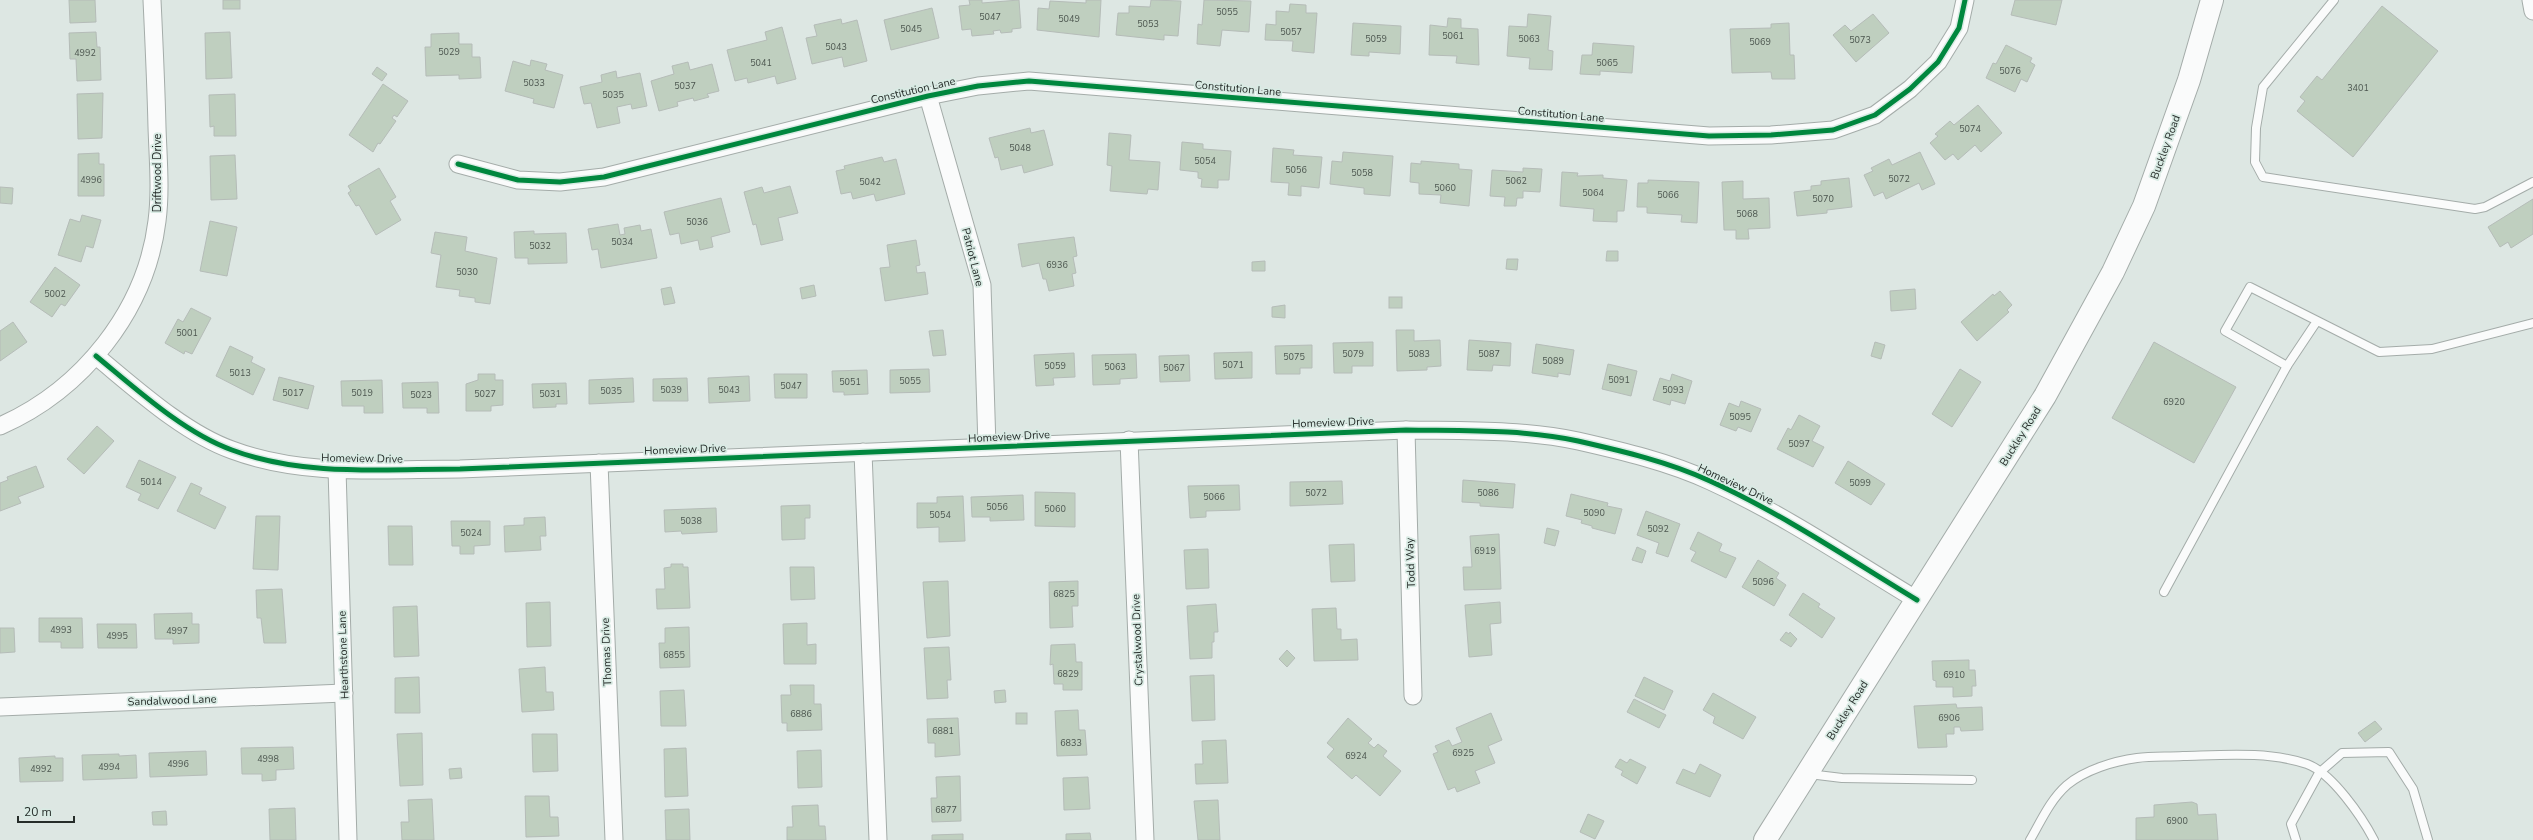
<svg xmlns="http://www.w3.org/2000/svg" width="2533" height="840" font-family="'Nunito Sans',sans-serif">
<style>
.building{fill:#bfcfbf;stroke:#b5bcb8}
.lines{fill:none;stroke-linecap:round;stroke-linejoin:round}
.lane-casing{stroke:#a4aca9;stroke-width:10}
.street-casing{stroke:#a4aca9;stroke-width:19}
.secondary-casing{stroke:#a4aca9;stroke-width:24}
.lane{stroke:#fafbfb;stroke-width:8}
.street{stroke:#fafbfb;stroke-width:17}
.secondary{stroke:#fafbfb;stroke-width:22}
.cycleway-casing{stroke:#d9ebe4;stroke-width:8}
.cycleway{stroke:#00873e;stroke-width:5}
.labels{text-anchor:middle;stroke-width:3.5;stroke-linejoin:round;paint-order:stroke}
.number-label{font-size:9px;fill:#4c564f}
.street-label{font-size:11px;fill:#262d2a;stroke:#d9ebe4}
</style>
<rect width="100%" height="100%" fill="#dde7e3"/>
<g class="building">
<path d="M69,0H95L96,22L70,23Z"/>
<rect x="223" y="0" width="17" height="9"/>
<path d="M969,0H982V3L1019,0L1021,28L1012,29V32L1001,33L1000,30L993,31L994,34L972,36L971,29L962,30L959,6L970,5Z"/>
<path d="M1086,0H1101L1099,37L1037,30L1038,8L1049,9L1050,1L1086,3Z"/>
<path d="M1151,0L1181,1L1178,36L1164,35V40L1116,35L1118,13H1129V6L1150,7Z"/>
<path d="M1204,0L1251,1L1249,32L1222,30L1220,46L1197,44L1198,24L1202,25Z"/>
<path d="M2015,0H2062L2056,25L2011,15Z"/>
<path d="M1290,4L1306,5V13H1317L1314,53L1292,51L1293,41L1265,40L1266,24L1276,25V11L1289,12Z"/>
<path d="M2382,6L2438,51L2353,157L2297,111L2305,101L2300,97L2317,76L2322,80Z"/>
<path d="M932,8L939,38L891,50L884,20Z"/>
<path d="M1528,14L1551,16L1548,50L1553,51L1552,70L1529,69L1530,58L1507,56L1509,26L1527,27Z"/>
<path d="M1873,14L1889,33L1856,62L1833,35L1845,25L1851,31Z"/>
<path d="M1448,18L1461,19V28L1478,29L1479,65L1456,63L1457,56L1429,55L1430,25L1447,27Z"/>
<path d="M841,19L842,24L857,20L867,61L844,67L842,57L812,64L806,38L817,36L814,25Z"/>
<path d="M1353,23L1401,26L1400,54L1369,52V56L1351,55Z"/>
<path d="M1789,23L1790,55H1794L1795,79H1772L1771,72L1732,73L1730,29L1771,28V24Z"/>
<path d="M782,27L796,79L777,84L775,76L748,83L747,78L735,81L727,50L767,40L765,32Z"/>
<path d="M96,32L97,47H100L101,80L77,81L76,59H70L69,33Z"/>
<path d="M230,32L232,78L206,79L205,33Z"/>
<path d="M459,33V44H472V57H480L481,78L459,79V75L426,76L425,47H431V34Z"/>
<path d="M1593,43L1634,46L1632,73L1600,71V75L1580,74L1582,55H1592Z"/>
<path d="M2006,45L2032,58L2030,62L2035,65L2027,82L2021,79L2015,92L1986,78L1993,63L1996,64Z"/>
<path d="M531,60L547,64L545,70L563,75L554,108L533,103L534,99L505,91L513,61L530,66Z"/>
<path d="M688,62L690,70L712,64L719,91L707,94L709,97L694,101L693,98L677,102L678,106L659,111L651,81L674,74L672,66Z"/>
<path d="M377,67L387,74L382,81L372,74Z"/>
<path d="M616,71L617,78L640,73L647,106L632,109L631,104L617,107L620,123L597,128L591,103L584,104L580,87L602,82L601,75Z"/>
<path d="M383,84L408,101L397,117L394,115L392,118L396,121L380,144L378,143L373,152L349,135Z"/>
<path d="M103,93L102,138L78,139L77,94Z"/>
<path d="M235,94L236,136H214V126L210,127L209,95Z"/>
<path d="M1978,105L2002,133L1981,152L1975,145L1958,160L1953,154L1945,160L1930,143L1938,136L1935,134L1950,121L1954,125Z"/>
<path d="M1030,128L1031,133L1044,130L1053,165L1024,173L1022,165L1001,170L998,157L995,158L989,138Z"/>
<path d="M1109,133L1131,135L1129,160L1160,162L1158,190L1148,189L1147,194L1110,191L1112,166L1107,165Z"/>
<path d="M1182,142L1203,144V149L1231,151L1229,180H1218V188L1201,187L1202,179L1198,178V172L1180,170Z"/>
<path d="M1273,148L1294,150L1293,155L1322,157L1319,188L1301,186V196L1288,195L1289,183L1271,182Z"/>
<path d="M1343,152L1393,156L1390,196L1364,194V188L1330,184L1332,161L1342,162Z"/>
<path d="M1920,152L1935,184L1922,190L1919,183L1886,199L1883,192L1874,196L1864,175L1873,171L1871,168L1889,159L1892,165Z"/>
<path d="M99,153V164H104V196H78V154Z"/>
<path d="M235,155L237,199L211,200L210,156Z"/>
<path d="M882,157L884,162L896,159L905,194L876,201L874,194L853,199L851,192L841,194L836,171L845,169L844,166Z"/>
<path d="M1421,161L1459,164V169L1472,170L1469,206L1440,203L1441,195L1419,194V183L1410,182L1411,163L1421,164Z"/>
<path d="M379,168L396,197L390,201L401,220L376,235L359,205L356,206L348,193L351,191L348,186Z"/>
<path d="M1523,168L1542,169L1540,192L1523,191V198H1517L1516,206H1504L1505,197L1490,196L1492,170L1523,172Z"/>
<path d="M1562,172L1578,173L1577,176L1603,175V178L1627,180L1624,211H1617V222L1593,221L1594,209L1560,206Z"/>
<path d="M1849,178L1852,207L1827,210V213L1797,216L1794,192L1811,190V186L1821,185V181Z"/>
<path d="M1648,180L1699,182L1697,223L1681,222L1682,215L1647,213V207H1637L1638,183H1648Z"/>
<path d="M1743,181V199L1769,198L1770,228L1748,229L1749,239H1736V230H1724L1722,182Z"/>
<path d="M790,186L798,213L778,218L783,240L761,245L756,224L753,225L744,192L762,187L764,193Z"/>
<path d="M0,187L13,188L12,204L0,203Z"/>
<path d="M721,198L730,232L711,237L713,247L700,250L698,240L681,244L679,233L670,235L664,212Z"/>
<path d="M2533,199V234L2511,248L2508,242L2500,247L2488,227Z"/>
<path d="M82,215L101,220L93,248L86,246L81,262L58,255L70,219L80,222Z"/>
<path d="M210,221L237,227L227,276L200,271Z"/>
<path d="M618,224L620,235L625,234L624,228L640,225L641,231L651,229L657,258L601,268L598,249L592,250L588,229Z"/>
<path d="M534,231V234L566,233L567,263L528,264V258H515L514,232Z"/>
<path d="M435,232L467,237L465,251L497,258L490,304L475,302V298L459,296L460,290L436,287L441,255L431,253Z"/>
<path d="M1074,237L1077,256L1073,257L1076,273L1072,274L1074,286L1049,291L1046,279H1043L1039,263L1022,267L1018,244Z"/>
<path d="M916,240L920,265L916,266L917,273L925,272L928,294L885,301L880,268L890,267L887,245Z"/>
<path d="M1607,251H1618V261H1606Z"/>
<path d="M1507,259H1518L1517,270L1506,269Z"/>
<path d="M1265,261V271H1252V262Z"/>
<path d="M55,267L80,285L65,306L61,304L52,317L30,302Z"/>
<path d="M814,285L816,296L802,299L800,288Z"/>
<path d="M671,287L675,303L664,305L661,289Z"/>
<path d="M1915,289L1916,309L1891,311L1890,291Z"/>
<path d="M2000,291L2012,305L2007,310L2009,312L1977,341L1961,322L1993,294L1994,296Z"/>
<rect x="1389" y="297" width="13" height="11"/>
<path d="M1285,305V318L1272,317V307Z"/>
<path d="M191,308L211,318L192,354L185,351L184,354L165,343L178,319L183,322Z"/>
<path d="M13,322L27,342L0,361V331Z"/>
<path d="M943,330L946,355L933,356L929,331Z"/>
<path d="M1396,330H1414V341L1440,340L1441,366L1427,367V370L1397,371Z"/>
<path d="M1469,340L1511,343L1510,366L1493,365L1492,371L1467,370Z"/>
<path d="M1373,342V366H1352V373H1334L1333,343Z"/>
<path d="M1875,342L1885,345L1881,359L1871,356Z"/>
<path d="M2154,342L2236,387L2194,463L2112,418Z"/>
<path d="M1536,344L1574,350L1570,375L1558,373V377L1532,373Z"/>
<path d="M1312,345V368H1300V374H1276L1275,346Z"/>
<path d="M230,346L253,357L251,362L265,369L253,395L216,376Z"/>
<path d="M1252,352V378L1215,379L1214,353Z"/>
<path d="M1074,353L1075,377L1053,378L1054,385L1036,386L1034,355Z"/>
<path d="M1136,354L1137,378L1120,379V384L1093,385L1092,355Z"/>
<path d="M1189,355L1190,381L1160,382L1159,356Z"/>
<path d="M1608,364L1637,371L1631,396L1602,389Z"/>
<path d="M929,369L930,392L890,393V370Z"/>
<path d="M1960,369L1981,382L1952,427L1932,414Z"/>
<path d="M867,370L868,394L844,395V392H833L832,371Z"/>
<path d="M478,374H495V380H503V405L491,406V411H466V384L478,380Z"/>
<path d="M774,374H807V398H775Z"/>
<path d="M1672,374L1692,381L1685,404L1671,400L1670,405L1653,400L1660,378L1670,381Z"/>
<path d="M749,376L750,401L709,403L708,378Z"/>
<path d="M279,377L314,386L308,409L273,400Z"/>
<path d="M633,378L634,402L589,404V380Z"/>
<path d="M687,378L688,401H653V379Z"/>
<path d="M382,380L383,413H364V406H342L341,381Z"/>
<path d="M438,382L439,413H427V408H403L402,383Z"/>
<path d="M566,383L567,404H556V407L533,408L532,384Z"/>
<path d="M1741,401L1761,409L1751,432L1738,427L1736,431L1720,425L1729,403L1739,407Z"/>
<path d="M1799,415L1820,426L1812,441L1824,447L1813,467L1777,449L1788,428L1791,430Z"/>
<path d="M97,426L114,441L84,474L67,459Z"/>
<path d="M139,460L176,477L158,509L138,500L141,494L126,487Z"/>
<path d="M1848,461L1885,484L1871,505L1835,483Z"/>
<path d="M36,466L44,487L18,497L21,503L0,511V483L8,480L7,477Z"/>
<path d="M1463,480L1515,484L1513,508L1480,506V503L1462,502Z"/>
<path d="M1342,481L1343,504L1290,506V482Z"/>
<path d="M191,483L202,488L199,494L226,507L215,529L177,511Z"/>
<path d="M1239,485L1240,510L1206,511V517L1190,518L1188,486Z"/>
<path d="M1035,492L1075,493V527L1035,526Z"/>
<path d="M1571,494L1608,503L1607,506L1622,509L1615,534L1592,528V526L1581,523L1582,520L1566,516Z"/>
<path d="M1023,495L1024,520L990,521V517H972L971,497Z"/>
<path d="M963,496L965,541L939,542V527L917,528V503H937V497Z"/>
<path d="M810,505V518H805V539L782,540L781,506Z"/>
<path d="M716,508L717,532L682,534L681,531L665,532L664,510Z"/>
<path d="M1646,511L1680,524L1668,557L1656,553L1659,543L1637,535Z"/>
<path d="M256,516H280L278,570L253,569Z"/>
<path d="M545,517L546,536H540L541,550L505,552L504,526L524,525V518Z"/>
<path d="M451,521H490V545L474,546V554H460V546H452Z"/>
<path d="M388,526H412L413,565H389Z"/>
<path d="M1547,528L1559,531L1555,546L1544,543Z"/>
<path d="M1698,532L1722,544L1719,551L1736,558L1726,578L1691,561L1696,552L1690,549Z"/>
<path d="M1499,534L1501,589L1464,590L1463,567H1472L1470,536Z"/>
<path d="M1354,544L1355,581L1331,582L1329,545Z"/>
<path d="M1637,547L1646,551L1642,563L1632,560Z"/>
<path d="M1208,549L1209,588L1186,589L1184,550Z"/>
<path d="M1758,560L1779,573L1776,578L1786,585L1774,606L1742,587Z"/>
<path d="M671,564H683V567H688L690,608L657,609L656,589H665L664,568L671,567Z"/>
<path d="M790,567H814L815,599L791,600Z"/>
<path d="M948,581L950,636L927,638L923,582Z"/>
<path d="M1078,581V606H1072L1073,627L1050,628L1049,582Z"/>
<path d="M282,589L286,643H264L261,618H257L256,590Z"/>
<path d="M1803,593L1820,604L1818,607L1835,618L1822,638L1789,615Z"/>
<path d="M550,602L551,646L527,647L526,603Z"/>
<path d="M1500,602L1501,623L1490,624L1492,655L1469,657L1465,605Z"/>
<path d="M1216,604L1218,632H1214V642H1212V658L1190,659L1187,606Z"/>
<path d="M417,606L419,656L394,657L393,607Z"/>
<path d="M1336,608L1337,629H1341V640L1357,639L1358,660L1314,661L1312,609Z"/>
<path d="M192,613V624H199V643L173,644V639H155L154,614Z"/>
<path d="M39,618H82L83,648H61V642H39Z"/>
<path d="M807,623V645L816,644V664H784L783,624Z"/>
<path d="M97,624H136L137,648H98Z"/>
<path d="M689,627L690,667L660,668L659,643H665V628Z"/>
<path d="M0,628H14L15,652L0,653Z"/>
<path d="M1786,632L1789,634L1790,632L1797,639L1791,647L1780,640Z"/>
<path d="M1075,644L1076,662H1082V690H1063V684H1054L1053,664L1050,665L1051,645Z"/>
<path d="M949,647L951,680H947L948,698L927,699L924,648Z"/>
<path d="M1287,650L1295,658L1287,667L1279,659Z"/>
<path d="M1969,660V670H1975L1976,686H1972V696L1953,697V687H1936V681L1933,680L1932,661Z"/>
<path d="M545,667L546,692H553L554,710L522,712L519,669Z"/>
<path d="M1214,675L1215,720L1192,721L1190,676Z"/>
<path d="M419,677L420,713H395V678Z"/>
<path d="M1644,677L1673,691L1664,710L1635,696Z"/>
<path d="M790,685H814V704H821L822,730L787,731V723H782L781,695H791Z"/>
<path d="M684,690L686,726H661L660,691Z"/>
<path d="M1005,690L1006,702L995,703L994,691Z"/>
<path d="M1713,693L1756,717L1743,739L1713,723L1715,717L1703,710Z"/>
<path d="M1634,699L1666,715L1659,728L1627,712Z"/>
<path d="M1956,704L1957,708L1982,707L1983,730L1961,731L1960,727H1954V734H1946L1947,747L1918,748L1914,706Z"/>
<path d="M1078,710L1079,730H1085L1087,755L1057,756L1055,711Z"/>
<rect x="1016" y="713" width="11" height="11"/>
<path d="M1491,713L1502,740L1488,746L1495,763L1475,771L1480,783L1457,792L1455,787L1448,790L1433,754L1438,752L1435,746L1449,740L1452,746L1462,742L1456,728Z"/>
<path d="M958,718L960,755L935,757V743H928L927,719Z"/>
<path d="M1348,718L1372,739L1368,743L1374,748L1378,744L1387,751L1383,756L1401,771L1380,796L1356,775L1352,779L1327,757L1334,749L1327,743Z"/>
<path d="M2375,721L2382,729L2365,742L2358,733Z"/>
<path d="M422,733L423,785L400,786L397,734Z"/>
<path d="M532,734H557L558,771L533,772Z"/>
<path d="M1226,740L1228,783L1196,784L1195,764H1203L1202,741Z"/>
<path d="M293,747L294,769L276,770V780L262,781V774H242L241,748Z"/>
<path d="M686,748L688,796L665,797L664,749Z"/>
<path d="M821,750L822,787L798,788L797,751Z"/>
<path d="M206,751L207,775L150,777L149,753Z"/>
<path d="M119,754V756L136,755L137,778L83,780L82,755Z"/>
<path d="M55,756V758H63V781L20,782L19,758Z"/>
<path d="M1620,759L1627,763L1630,759L1646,767L1637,784L1621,775L1623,771L1615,767Z"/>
<path d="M1700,764L1721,775L1710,797L1676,783L1683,769L1695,774Z"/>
<path d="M461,768L462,778L450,779L449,769Z"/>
<path d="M960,776L961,821L932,822L931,798H937L936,777Z"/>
<path d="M1088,777L1090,809L1064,810L1063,778Z"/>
<path d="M525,796H549L550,817H558L559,836L526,837Z"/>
<path d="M432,799L434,840H402L401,822H409L408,800Z"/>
<path d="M1218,800L1220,840H1198L1194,801Z"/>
<path d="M2192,802L2197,804L2198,815L2216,814L2218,840H2136V818L2154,817V805Z"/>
<path d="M818,805L819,826H825L826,840H787V827H793L792,806Z"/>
<path d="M295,808L296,840H270L269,809Z"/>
<path d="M689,809L690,840H666L665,810Z"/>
<path d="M166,811L167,825H153L152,812Z"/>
<path d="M1588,814L1604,821L1595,839L1580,832Z"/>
<path d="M1090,833L1091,840H1066V834Z"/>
<path d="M963,834V840H932V835Z"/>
</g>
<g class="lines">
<defs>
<g id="lane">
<path d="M2334,0L2263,87L2256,128L2255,162L2263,177L2475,209L2485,207L2533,182"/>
<path d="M2317,321L2287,366L2225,331L2250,287L2379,352L2432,349L2533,323"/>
<path d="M2164,592L2287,366"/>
<path d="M1809,774L1842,778L1972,780"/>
<path d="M2030,840C2041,821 2050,800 2067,785C2085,770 2114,761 2137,758C2152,756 2168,757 2183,756C2223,755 2268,751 2307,764C2332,773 2362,817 2374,840"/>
<path d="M2296,840L2291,824L2319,773L2342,753L2389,752L2413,789L2428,840"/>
</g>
<g id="street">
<path d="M2531,0L2533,11"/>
<path d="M928,96L982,285L987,447"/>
<path d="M458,164L518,180L560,182L604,177L928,96L978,86L1029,81L1709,136L1771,135L1833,130L1875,115L1910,89L1938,62L1959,28L1965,0"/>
<path d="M96,356C135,388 184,433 232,450C304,477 385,469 460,469L1406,430C1463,431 1522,429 1578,441C1622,451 1669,462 1710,481C1783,514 1849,559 1917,600"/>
<path d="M0,426C82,390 146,311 157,221C161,190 158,159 157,127C156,85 154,42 152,0"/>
<path d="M1406,430L1413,696"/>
<path d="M1129,440L1145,840"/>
<path d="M863,452L878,840"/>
<path d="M599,463L614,840"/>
<path d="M337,469L348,840"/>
<path d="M0,707L344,693"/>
</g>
<path id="secondary" d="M1765,840L2045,396L2113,272L2144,206L2189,80L2212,0"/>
</defs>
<use href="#lane" class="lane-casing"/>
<use href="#street" class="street-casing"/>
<use href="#secondary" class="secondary-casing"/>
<use href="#lane" class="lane"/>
<use href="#street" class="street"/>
<use href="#secondary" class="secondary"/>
<defs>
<g id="cycleway">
<path d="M458,164L518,180L560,182L604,177L928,96L978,86L1029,81L1709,136L1771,135L1833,130L1875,115L1910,89L1938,62L1959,28L1965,0"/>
<path d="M96,356C135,388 184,433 232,450C304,477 385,469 460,469L1406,430C1463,431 1522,429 1578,441C1622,451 1669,462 1710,481C1783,514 1849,559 1917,600"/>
</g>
</defs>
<use href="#cycleway" class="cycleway-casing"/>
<use href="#cycleway" class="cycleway"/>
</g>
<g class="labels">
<g class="number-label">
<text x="1227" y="15">5055</text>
<text x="990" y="20">5047</text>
<text x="1069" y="22">5049</text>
<text x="1148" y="27">5053</text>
<text x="911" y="32">5045</text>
<text x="1291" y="35">5057</text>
<text x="1453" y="39">5061</text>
<text x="1376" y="42">5059</text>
<text x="1529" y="42">5063</text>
<text x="1860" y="43">5073</text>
<text x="1760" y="45">5069</text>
<text x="836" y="50">5043</text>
<text x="449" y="55">5029</text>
<text x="85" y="56">4992</text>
<text x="761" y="66">5041</text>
<text x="1607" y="66">5065</text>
<text x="2010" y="74">5076</text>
<text x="534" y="86">5033</text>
<text x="685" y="89">5037</text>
<text x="2358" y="91">3401</text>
<text x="613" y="98">5035</text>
<text x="1970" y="132">5074</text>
<text x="1020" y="151">5048</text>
<text x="1205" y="164">5054</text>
<text x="1296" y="173">5056</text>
<text x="1362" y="176">5058</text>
<text x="1899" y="182">5072</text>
<text x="91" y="183">4996</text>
<text x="1516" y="184">5062</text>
<text x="870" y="185">5042</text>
<text x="1445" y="191">5060</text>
<text x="1593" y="196">5064</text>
<text x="1668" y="198">5066</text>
<text x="1823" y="202">5070</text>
<text x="1747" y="217">5068</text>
<text x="697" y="225">5036</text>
<text x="622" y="245">5034</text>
<text x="540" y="249">5032</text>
<text x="1057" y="268">6936</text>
<text x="467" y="275">5030</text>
<text x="55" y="297">5002</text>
<text x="187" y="336">5001</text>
<text x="1353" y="357">5079</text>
<text x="1419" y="357">5083</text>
<text x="1489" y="357">5087</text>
<text x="1294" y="360">5075</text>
<text x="1553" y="364">5089</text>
<text x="1233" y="368">5071</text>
<text x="1055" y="369">5059</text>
<text x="1115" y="370">5063</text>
<text x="1174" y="371">5067</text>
<text x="240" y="376">5013</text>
<text x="1619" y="383">5091</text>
<text x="910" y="384">5055</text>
<text x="850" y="385">5051</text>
<text x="791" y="389">5047</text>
<text x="671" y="393">5039</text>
<text x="729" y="393">5043</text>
<text x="1673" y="393">5093</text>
<text x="611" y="394">5035</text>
<text x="293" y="396">5017</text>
<text x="362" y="396">5019</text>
<text x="485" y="397">5027</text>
<text x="550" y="397">5031</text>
<text x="421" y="398">5023</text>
<text x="2174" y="405">6920</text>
<text x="1740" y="420">5095</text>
<text x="1799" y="447">5097</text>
<text x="151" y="485">5014</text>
<text x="1860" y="486">5099</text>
<text x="1316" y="496">5072</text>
<text x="1488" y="496">5086</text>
<text x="1214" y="500">5066</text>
<text x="997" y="510">5056</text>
<text x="1055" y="512">5060</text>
<text x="1594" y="516">5090</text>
<text x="940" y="518">5054</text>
<text x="691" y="524">5038</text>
<text x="1658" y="532">5092</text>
<text x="471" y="536">5024</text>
<text x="1485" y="554">6919</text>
<text x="1763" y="585">5096</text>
<text x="1064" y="597">6825</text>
<text x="61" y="633">4993</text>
<text x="177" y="634">4997</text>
<text x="117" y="639">4995</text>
<text x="674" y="658">6855</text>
<text x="1068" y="677">6829</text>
<text x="1954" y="678">6910</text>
<text x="801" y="717">6886</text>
<text x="1949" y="721">6906</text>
<text x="943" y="734">6881</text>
<text x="1071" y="746">6833</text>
<text x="1463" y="756">6925</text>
<text x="1356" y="759">6924</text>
<text x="268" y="762">4998</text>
<text x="178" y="767">4996</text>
<text x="109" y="770">4994</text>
<text x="41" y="772">4992</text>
<text x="946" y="813">6877</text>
<text x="2177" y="824">6900</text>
</g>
<g class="street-label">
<text transform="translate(1238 88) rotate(5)" y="4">Constitution Lane</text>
<text transform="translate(913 90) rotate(-13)" y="4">Constitution Lane</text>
<text transform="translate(1561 114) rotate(5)" y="4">Constitution Lane</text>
<text transform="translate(2165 147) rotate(-70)" y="4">Buckley Road</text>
<text transform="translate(157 173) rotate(-90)" y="4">Driftwood Drive</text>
<text transform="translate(973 257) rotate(76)" y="4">Patriot Lane</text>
<text transform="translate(1333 422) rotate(-2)" y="4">Homeview Drive</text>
<text transform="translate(1009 436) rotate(-3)" y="4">Homeview Drive</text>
<text transform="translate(2020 436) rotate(-58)" y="4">Buckley Road</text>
<text transform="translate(685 449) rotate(-2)" y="4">Homeview Drive</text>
<text transform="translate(362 458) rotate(1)" y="4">Homeview Drive</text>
<text transform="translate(1736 484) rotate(25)" y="4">Homeview Drive</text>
<text transform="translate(1410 563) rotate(-92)" y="4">Todd Way</text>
<text transform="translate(1137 640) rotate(-92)" y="4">Crystalwood Drive</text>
<text transform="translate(606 652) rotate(-92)" y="4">Thomas Drive</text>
<text transform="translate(343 655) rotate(-92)" y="4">Hearthstone Lane</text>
<text transform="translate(172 700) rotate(-2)" y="4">Sandalwood Lane</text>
<text transform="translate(1847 710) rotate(-58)" y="4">Buckley Road</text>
</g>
</g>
<path d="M18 816v6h56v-6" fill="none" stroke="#262d2a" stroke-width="2"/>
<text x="24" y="816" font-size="12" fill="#262d2a" stroke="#d9ebe4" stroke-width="3" paint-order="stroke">20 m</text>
</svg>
